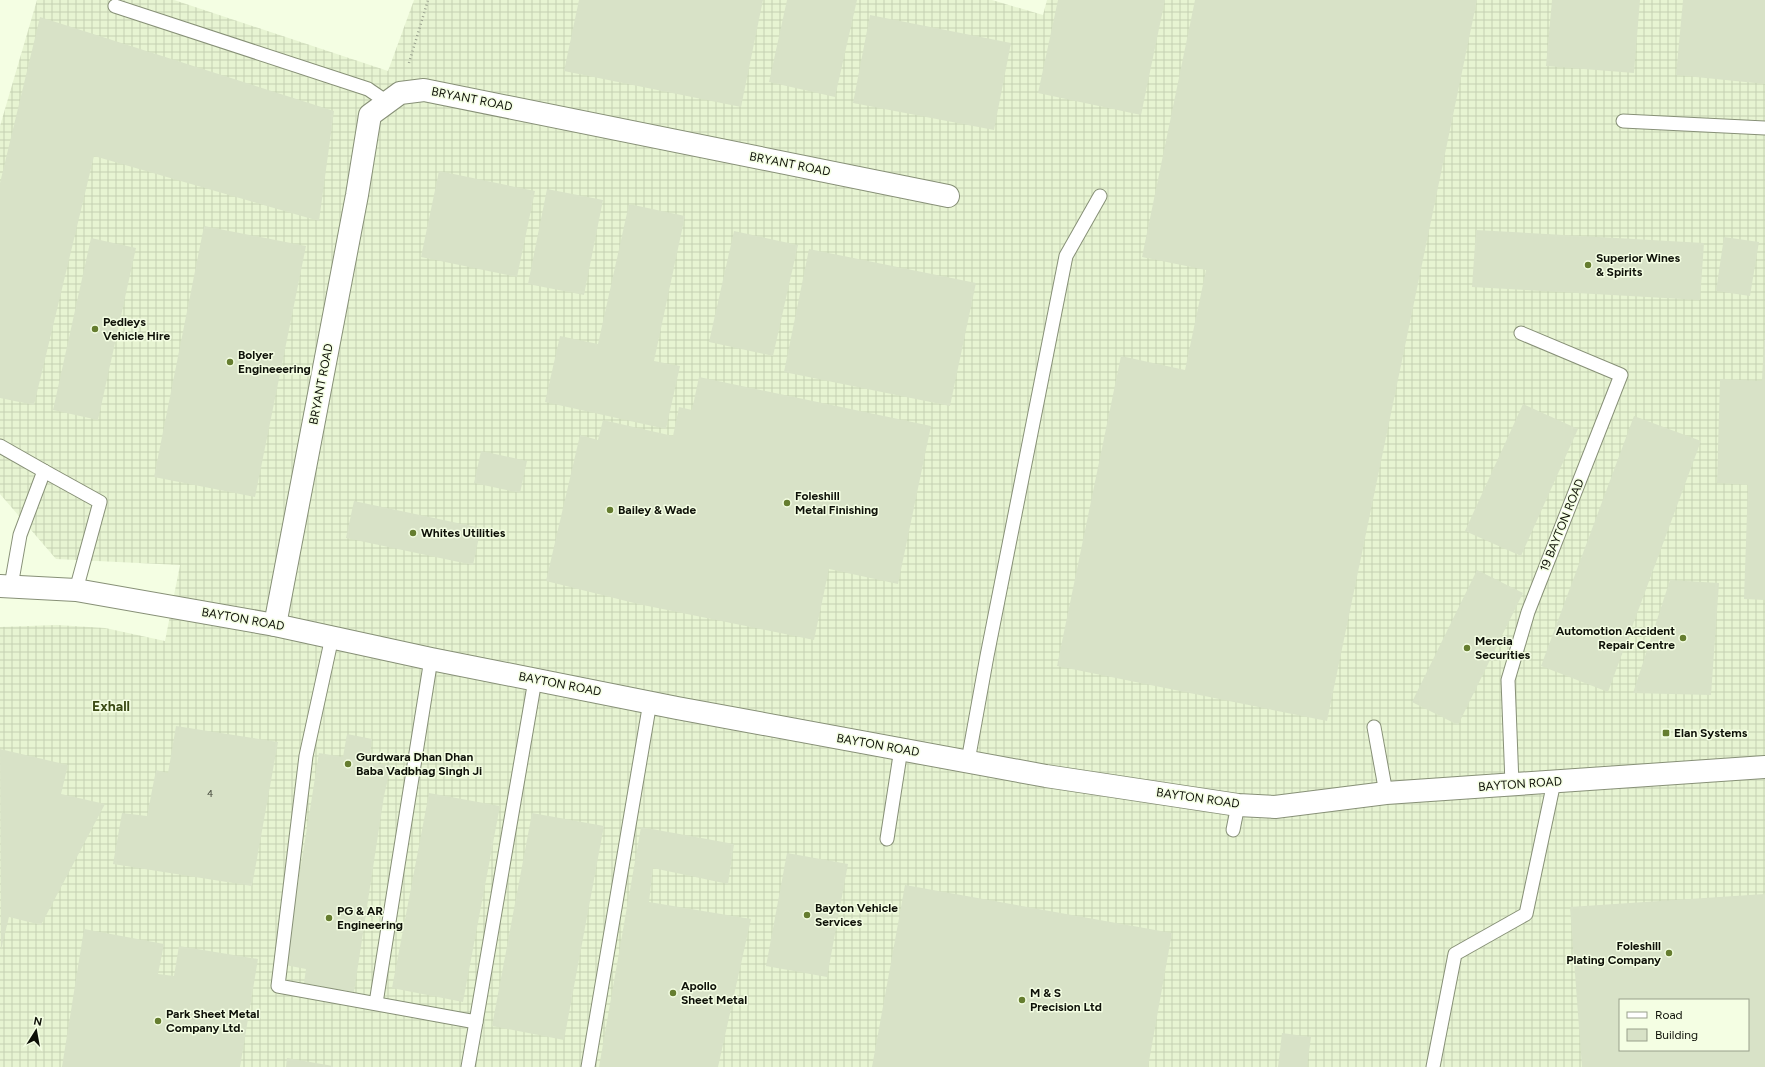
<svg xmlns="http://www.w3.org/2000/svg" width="1765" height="1067" font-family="Figtree,sans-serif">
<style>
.industrial{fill:url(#industrial-grid);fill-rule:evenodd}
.building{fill:#d8e2c7;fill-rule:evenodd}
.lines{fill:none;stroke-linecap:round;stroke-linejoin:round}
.lane-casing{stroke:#879077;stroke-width:15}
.street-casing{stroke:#879077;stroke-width:24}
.secondary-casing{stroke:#879077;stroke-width:24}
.path{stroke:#9aa28e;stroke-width:2.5;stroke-dasharray:1 3;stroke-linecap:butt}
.lane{stroke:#fff;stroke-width:13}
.street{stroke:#fff;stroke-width:22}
.secondary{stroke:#fff;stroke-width:22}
.poi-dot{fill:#657d2f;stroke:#f4fee3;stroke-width:1.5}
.labels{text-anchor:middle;stroke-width:3;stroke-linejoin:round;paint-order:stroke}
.number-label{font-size:10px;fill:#404538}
.street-label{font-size:12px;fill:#0e1108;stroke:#f4fee3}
.poi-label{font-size:12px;font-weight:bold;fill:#0e1108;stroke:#f4fee3;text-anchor:start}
.quarter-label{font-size:14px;font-weight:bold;fill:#3b4b15;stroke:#f4fee3}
</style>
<defs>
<pattern id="industrial-grid" width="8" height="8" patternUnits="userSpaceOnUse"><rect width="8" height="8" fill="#e7f4d2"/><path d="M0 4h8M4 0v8" fill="none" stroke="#c5d0b3"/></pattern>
</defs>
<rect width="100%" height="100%" fill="#f4fee3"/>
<path class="industrial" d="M37,0H174L388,71L414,0H992L1043,15L1047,0H1765V1067H0V627L57,625L105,628L165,641L180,565L56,559L0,494V126ZM1620,1000H1748V1050H1620Z"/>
<g class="building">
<path d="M579,0H763L741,107L564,71Z"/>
<path d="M787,0H857L835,97L769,82Z"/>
<path d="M1058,0H1165L1141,115L1038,93Z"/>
<path d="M1195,0H1477L1327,721L1057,666L1121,356L1185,370L1206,270L1142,257Z"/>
<path d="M1552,0H1640L1634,73L1546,66Z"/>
<path d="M1683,0H1765V84L1676,75Z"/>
<path d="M870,15L1011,43L994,130L853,103Z"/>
<path d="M40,17L334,111L319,221L94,156L34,405L0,398V183Z"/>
<path d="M439,171L535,191L517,277L421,257Z"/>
<path d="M547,189L603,200L584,295L528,284Z"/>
<path d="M629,204L685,216L654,361L680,366L666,429L545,402L560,336L598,344Z"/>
<path d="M204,226L306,246L255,497L154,477Z"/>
<path d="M1476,230L1704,243L1700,300L1472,287Z"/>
<path d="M734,231L798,245L773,356L709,342Z"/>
<path d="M1724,237L1759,242L1750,296L1716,291Z"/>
<path d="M91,238L136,248L98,420L53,410Z"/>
<path d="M809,249L976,283L950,406L784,372Z"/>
<path d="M1764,340H1765V600L1744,599L1748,485L1717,483L1720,379L1762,381Z"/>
<path d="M699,377L931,426L898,584L829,569L814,640L638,604L546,581L580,435L598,440L603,420L673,436L679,407L692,410Z"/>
<path d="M1523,404L1578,429L1521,556L1465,531Z"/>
<path d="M1634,416L1701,441L1608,692L1541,666Z"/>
<path d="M481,451L527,461L520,493L474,483Z"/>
<path d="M354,501L481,528L473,565L346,538Z"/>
<path d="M1477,570L1523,593L1458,725L1412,702Z"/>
<path d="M1670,580L1719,583L1711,695L1633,693Z"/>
<path d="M176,726L278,742L252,886L113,864L122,813L147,816L156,770L168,773Z"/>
<path d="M347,734L372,739L369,762L391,766L384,796L354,992L304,983L306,969L285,965L319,753L343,757Z"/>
<path d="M0,749L68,765L61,794L105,804L41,925L9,917L1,950Z"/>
<path d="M429,793L500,806L463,1002L392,988Z"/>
<path d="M532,813L604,826L564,1040L492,1026Z"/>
<path d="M641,827L734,844L728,884L653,868L649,902L751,919L718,1067H599Z"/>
<path d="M787,853L848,864L827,977L766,966Z"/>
<path d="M905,885L1172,933L1148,1067H872Z"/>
<path d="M1765,894V1067H1582L1570,907ZM1620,1000H1748V1050H1620Z"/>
<path d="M84,929L164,944L158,974L174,976L179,946L258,959L240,1067H62Z"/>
<path d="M1282,1033L1311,1037L1307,1067H1278Z"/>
<path d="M287,1058L333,1066V1067H286Z"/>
</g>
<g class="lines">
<defs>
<g id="lane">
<path d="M115,6L368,89L387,102"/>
<path d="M1623,121L1765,128"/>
<path d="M0,446L44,471L20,535L11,586"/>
<path d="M44,471L100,502L76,590"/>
<path d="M332,637L306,756L278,986L476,1022L535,680"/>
<path d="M1374,727L1386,793"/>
<path d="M968,761L987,656L1066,256L1100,196"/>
<path d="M1512,784L1508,680L1528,612L1621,375L1521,333"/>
<path d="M1233,830L1238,805"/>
<path d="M887,839L901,749"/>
<path d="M376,1003L431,659"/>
<path d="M468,1067L476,1022"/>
<path d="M588,1067L650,702"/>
<path d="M1433,1067L1455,954L1526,914L1554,782"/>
</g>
<path id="street" d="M275,625L357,195L370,115L400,93L424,90L948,196"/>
<path id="secondary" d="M0,586L76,590L275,625L431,659L677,708L1046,776L1238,805L1275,807L1386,793L1765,767"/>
</defs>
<use href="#lane" class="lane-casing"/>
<use href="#street" class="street-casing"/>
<use href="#secondary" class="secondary-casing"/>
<path class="path" d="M409,63L428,0"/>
<use href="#lane" class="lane"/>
<use href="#street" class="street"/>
<use href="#secondary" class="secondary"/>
</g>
<g class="poi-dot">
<circle cx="1588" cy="265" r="4"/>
<circle cx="95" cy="329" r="4"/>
<circle cx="230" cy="362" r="4"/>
<circle cx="787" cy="503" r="4"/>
<circle cx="610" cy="510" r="4"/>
<circle cx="413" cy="533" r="4"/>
<circle cx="1683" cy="638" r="4"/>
<circle cx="1467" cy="648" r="4"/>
<rect x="1662" y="729" width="8" height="8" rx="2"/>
<circle cx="348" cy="764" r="4"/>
<circle cx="807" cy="915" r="4"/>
<circle cx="329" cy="918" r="4"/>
<circle cx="1669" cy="953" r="4"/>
<circle cx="673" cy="993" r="4"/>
<circle cx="1022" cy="1000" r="4"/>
<circle cx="158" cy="1021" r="4"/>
</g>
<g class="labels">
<g class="number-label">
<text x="210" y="797">4</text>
</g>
<g class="street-label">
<text transform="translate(472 99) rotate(11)" y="4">BRYANT ROAD</text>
<text transform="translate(790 164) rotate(11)" y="4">BRYANT ROAD</text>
<text transform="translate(321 384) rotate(-79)" y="4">BRYANT ROAD</text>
<text transform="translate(1562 525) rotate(-68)" y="4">19 BAYTON ROAD</text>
<text transform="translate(243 619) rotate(10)" y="4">BAYTON ROAD</text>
<text transform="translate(560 684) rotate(11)" y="4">BAYTON ROAD</text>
<text transform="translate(878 745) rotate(10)" y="4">BAYTON ROAD</text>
<text transform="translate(1520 784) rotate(-4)" y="4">BAYTON ROAD</text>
<text transform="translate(1198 798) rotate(8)" y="4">BAYTON ROAD</text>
</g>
<g class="poi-label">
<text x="1596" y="262">Superior Wines<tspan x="1596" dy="14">&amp; Spirits</tspan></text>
<text x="103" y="326">Pedleys<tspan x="103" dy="14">Vehicle Hire</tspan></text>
<text x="238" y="359">Bolyer<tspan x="238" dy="14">Engineeering</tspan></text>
<text x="795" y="500">Foleshill<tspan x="795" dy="14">Metal Finishing</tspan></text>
<text x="618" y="514">Bailey &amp; Wade</text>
<text x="421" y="537">Whites Utilities</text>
<text x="1675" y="635" text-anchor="end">Automotion Accident<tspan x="1675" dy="14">Repair Centre</tspan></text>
<text x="1475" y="645">Mercia<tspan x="1475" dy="14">Securities</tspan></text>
<text x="1674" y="737">Elan Systems</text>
<text x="356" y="761">Gurdwara Dhan Dhan<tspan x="356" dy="14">Baba Vadbhag Singh Ji</tspan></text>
<text x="815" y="912">Bayton Vehicle<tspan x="815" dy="14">Services</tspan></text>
<text x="337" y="915">PG &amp; AR<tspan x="337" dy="14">Engineering</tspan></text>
<text x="1661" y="950" text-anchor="end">Foleshill<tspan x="1661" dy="14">Plating Company</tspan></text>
<text x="681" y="990">Apollo<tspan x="681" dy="14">Sheet Metal</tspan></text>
<text x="1030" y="997">M &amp; S<tspan x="1030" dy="14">Precision Ltd</tspan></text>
<text x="166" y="1018">Park Sheet Metal<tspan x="166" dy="14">Company Ltd.</tspan></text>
</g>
<g class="quarter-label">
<text x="111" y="711">Exhall</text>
</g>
</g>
<rect x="1619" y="999" width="130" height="52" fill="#f4fee3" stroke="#989f8b"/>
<rect x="1627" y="1012" width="20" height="6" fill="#ffffff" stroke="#989f8b"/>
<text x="1655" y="1019" font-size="12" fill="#0e1108">Road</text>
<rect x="1627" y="1029" width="20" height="12" fill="#d8e2c7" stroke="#989f8b"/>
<text x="1655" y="1039" font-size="12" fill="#0e1108">Building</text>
<g transform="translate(36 1031) rotate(11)" stroke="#f4fee3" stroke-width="3" paint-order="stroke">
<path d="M0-3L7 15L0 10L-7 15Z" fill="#0e1108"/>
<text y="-6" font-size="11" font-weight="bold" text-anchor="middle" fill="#0e1108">N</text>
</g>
</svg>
